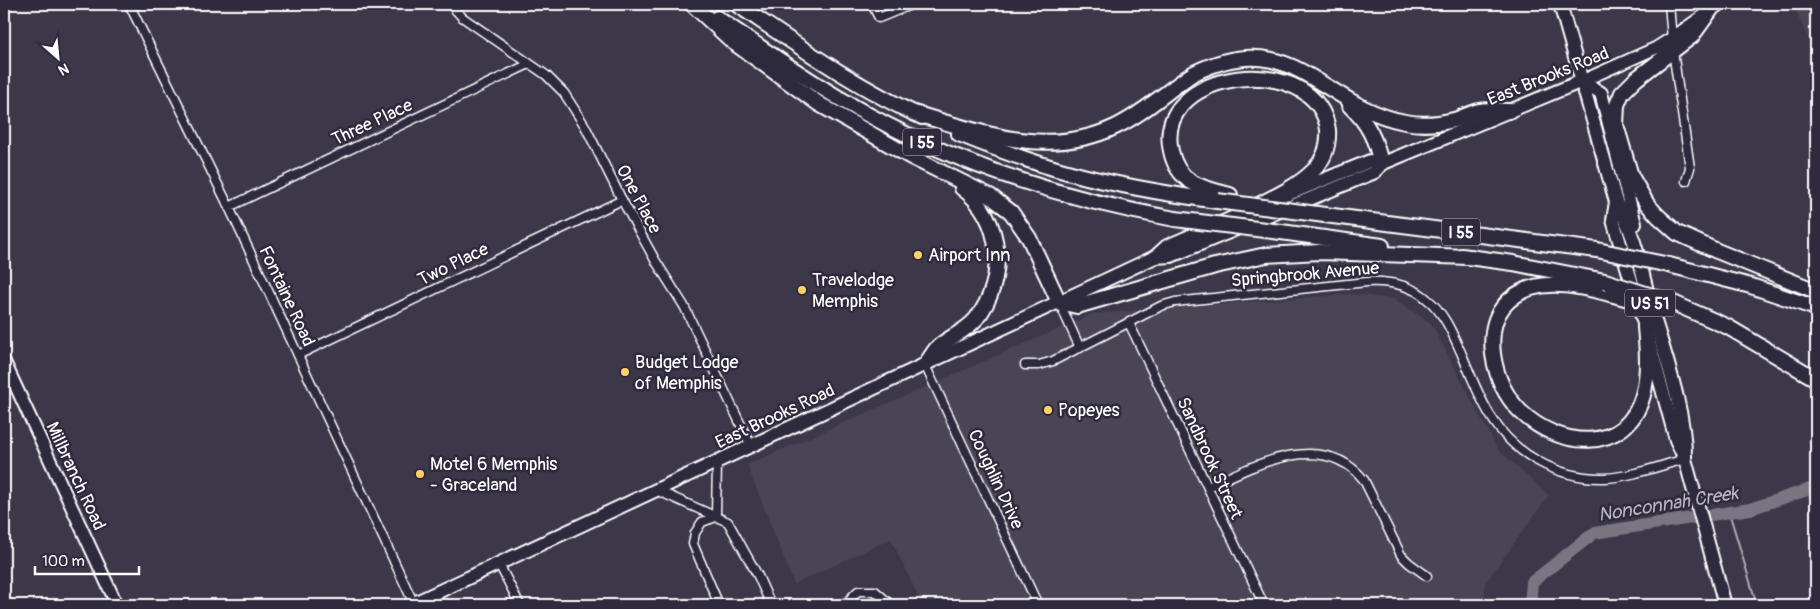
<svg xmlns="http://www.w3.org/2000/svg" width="1820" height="609" font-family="Pangolin,sans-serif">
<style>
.built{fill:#494455}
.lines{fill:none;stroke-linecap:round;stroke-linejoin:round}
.stream{stroke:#afadb4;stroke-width:2}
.river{stroke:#797682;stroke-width:12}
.minor-casing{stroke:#fff;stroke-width:11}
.secondary-casing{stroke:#fff;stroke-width:15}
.primary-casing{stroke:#fff;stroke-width:16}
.motorway-casing{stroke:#fff;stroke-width:18}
.minor{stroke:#2f2a3d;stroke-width:8}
.secondary{stroke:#2f2a3d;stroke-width:11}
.primary{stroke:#2f2a3d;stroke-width:12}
.motorway{stroke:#2f2a3d;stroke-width:14}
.motorway-bridge-casing{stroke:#fff;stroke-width:18;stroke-linecap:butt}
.motorway-bridge{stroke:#2f2a3d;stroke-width:14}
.poi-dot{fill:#ffd166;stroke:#2f2a3d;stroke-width:2}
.labels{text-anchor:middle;stroke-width:5;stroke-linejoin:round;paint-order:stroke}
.shield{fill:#2f2a3d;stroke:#c1bfc5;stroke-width:1}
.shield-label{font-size:16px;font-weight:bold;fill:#fff}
.street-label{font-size:18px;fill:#fff;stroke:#2f2a3d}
.poi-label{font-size:18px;fill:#fff;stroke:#2f2a3d;text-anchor:start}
.water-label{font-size:19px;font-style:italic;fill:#b5b4ba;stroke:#2f2a3d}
</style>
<rect width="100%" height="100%" fill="#3c3749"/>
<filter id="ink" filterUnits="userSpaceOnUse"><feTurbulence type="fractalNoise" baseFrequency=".02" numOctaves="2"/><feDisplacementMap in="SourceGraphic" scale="10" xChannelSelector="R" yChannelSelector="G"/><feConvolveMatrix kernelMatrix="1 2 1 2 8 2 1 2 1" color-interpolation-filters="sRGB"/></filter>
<g filter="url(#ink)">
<g class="built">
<path d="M1792,4H1816V54Z"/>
<path d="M1352,294L1394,299L1431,323L1498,450L1549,495L1484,585L1487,605H922L891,539L794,584L747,465L1092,314Z"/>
</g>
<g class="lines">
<path class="stream" d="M1729,512L1757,605"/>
<path class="river" d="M1530,605L1532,582L1594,533L1750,509L1816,487"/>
<defs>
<g id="minor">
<path d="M129,4L229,207L414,604"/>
<path d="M872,4L879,18L913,4"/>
<path d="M1669,4L1673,51L1690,168L1686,181"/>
<path d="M452,6L462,17L546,75L564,93L585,126L622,200L655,260L684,306L751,446"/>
<path d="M229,207L529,64"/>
<path d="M1059,302L1080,348"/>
<path d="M1129,323L1264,605"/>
<path d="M298,355L622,200"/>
<path d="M925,365L1038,605"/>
<path d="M1025,365H1039L1053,361L1161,306L1175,302L1367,282C1388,281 1411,285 1427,299C1445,313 1454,337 1463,357C1471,376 1479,397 1490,415C1513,454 1558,479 1604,478C1631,477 1659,466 1685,459"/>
<path d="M1208,487C1254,465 1323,429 1364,480L1401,555L1409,563L1427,576"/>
<path d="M656,490L728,522L758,576L771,605"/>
<path d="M716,517L702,522L695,533L693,544L719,605"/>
<path d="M716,517L717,462"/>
<path d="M499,564L520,605"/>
<path d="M844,605L858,591H875L891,605"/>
</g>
<g id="secondary">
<path d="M1582,81L1656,48L1672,38L1720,4"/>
<path d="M4,361L117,605"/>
</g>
<g id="primary">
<path d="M1560,4L1616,202C1635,231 1642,273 1651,307C1664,353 1686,412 1685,459"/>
<path d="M1582,81L1601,93L1635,224"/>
<path d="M1286,195L1370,161L1381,164"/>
<path d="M1616,202L1613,220L1645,327L1676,440L1685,459L1725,605"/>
<path d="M1155,257L1171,256L1375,172L1381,164L1582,81"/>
<path d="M410,605L1155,257L1167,246L1253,209"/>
</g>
<g id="motorway">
<path d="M692,4L733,42L819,104L911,157L990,196L1011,212L1029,238L1059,302L1077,306L1215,266L1266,255L1319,252L1470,257"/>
<path d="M736,4C796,44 856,87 922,117"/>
<path d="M1710,11L1692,36L1636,79L1622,93L1617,105L1616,125L1631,176L1647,204L1658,216L1677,233L1717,251L1816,291"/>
<path d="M717,18C759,46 801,76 844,101C947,162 1058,198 1175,219"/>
<path d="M1350,106C1368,123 1376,140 1381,164"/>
<path d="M913,113C981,132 1047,159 1115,127C1143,114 1168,90 1194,73C1293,24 1320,106 1405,122C1420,125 1438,124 1454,120C1462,118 1470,113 1479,111C1488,109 1500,111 1509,111"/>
<path d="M959,134C996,149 1033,163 1071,173C1119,186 1168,194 1217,201"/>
<path d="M1230,195C1202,188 1178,184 1171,151C1154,78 1279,54 1318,105C1323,112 1327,121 1328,130C1329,145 1324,160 1313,171C1295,189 1267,200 1245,212"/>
<path d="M1325,215L1597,250"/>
<path d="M1281,232L1382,246"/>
<path d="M1461,256L1513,263L1605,281"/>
<path d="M1669,265L1751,286L1816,308"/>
<path d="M1610,294C1576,285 1529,274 1503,307C1492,321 1491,337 1493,354C1496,375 1505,396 1520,411C1558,448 1626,456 1643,395C1649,373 1647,350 1645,327"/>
<path d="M1671,302L1728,327L1816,379"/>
<path d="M925,365C929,360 932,354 936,349C947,338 964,333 976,319C1007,281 1004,218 962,188"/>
</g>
</defs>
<use href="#minor" class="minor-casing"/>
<use href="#secondary" class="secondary-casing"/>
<use href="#primary" class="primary-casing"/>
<use href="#motorway" class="motorway-casing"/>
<use href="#minor" class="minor"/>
<use href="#secondary" class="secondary"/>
<use href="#primary" class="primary"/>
<use href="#motorway" class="motorway"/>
<defs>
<g id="motorway-bridge">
<path d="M1217,201L1325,215"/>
<path d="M1175,219L1281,232"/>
<path d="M1597,250L1669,265"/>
<path d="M1605,281L1671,302"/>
<path d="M1610,294L1625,298L1651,301"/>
</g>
</defs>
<use href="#motorway-bridge" class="motorway-bridge-casing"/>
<use href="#motorway-bridge" class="motorway-bridge"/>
</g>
</g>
<g class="poi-dot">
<circle cx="918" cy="255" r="5"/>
<circle cx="802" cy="290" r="5"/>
<circle cx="625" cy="372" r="5"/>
<circle cx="1048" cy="410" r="5"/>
<circle cx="420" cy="474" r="5"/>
</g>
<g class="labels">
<g class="shield">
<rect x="903" y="128.5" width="38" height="27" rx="4"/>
<rect x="1442" y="218.5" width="38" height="27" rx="4"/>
<rect x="1625" y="289.5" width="50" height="27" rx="4"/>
</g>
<g class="shield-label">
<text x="922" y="148">I 55</text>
<text x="1461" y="238">I 55</text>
<text x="1650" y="309">US 51</text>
</g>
<g class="street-label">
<text transform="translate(1548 76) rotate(-22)" y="6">East Brooks Road</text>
<text transform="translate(372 122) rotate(-25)" y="6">Three Place</text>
<text transform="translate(639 199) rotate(62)" y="6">One Place</text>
<text transform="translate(453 264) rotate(-26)" y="6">Two Place</text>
<text transform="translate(1305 274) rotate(-5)" y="6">Springbrook Avenue</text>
<text transform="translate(287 296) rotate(65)" y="6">Fontaine Road</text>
<text transform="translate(775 416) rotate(-25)" y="6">East Brooks Road</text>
<text transform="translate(1210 458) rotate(65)" y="6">Sandbrook Street</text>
<text transform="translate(76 476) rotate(65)" y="6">Millbranch Road</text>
<text transform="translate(996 479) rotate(65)" y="6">Coughlin Drive</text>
</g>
<g class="poi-label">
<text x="928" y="261">Airport Inn</text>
<text x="812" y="286">Travelodge<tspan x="812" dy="21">Memphis</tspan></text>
<text x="635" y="368">Budget Lodge<tspan x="635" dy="21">of Memphis</tspan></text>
<text x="1058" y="416">Popeyes</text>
<text x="430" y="470">Motel 6 Memphis<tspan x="430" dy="21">- Graceland</tspan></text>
</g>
<g class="water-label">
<text transform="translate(1668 503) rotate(-9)" y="7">Nonconnah Creek</text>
</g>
</g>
<rect width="1820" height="609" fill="none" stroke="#2f2a3d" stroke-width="20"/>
<rect x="10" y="10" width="1800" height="589" fill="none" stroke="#fff" stroke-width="2" filter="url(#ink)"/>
<g transform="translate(58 58) rotate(153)" stroke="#2f2a3d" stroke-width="4" paint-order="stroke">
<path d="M0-4L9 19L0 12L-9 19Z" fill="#ffffff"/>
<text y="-8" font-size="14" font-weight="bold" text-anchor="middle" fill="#ffffff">N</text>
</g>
<path d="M35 566v8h104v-8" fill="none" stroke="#ffffff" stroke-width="2.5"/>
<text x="42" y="566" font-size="15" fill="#ffffff" stroke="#2f2a3d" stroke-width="4" paint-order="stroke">100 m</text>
</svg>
